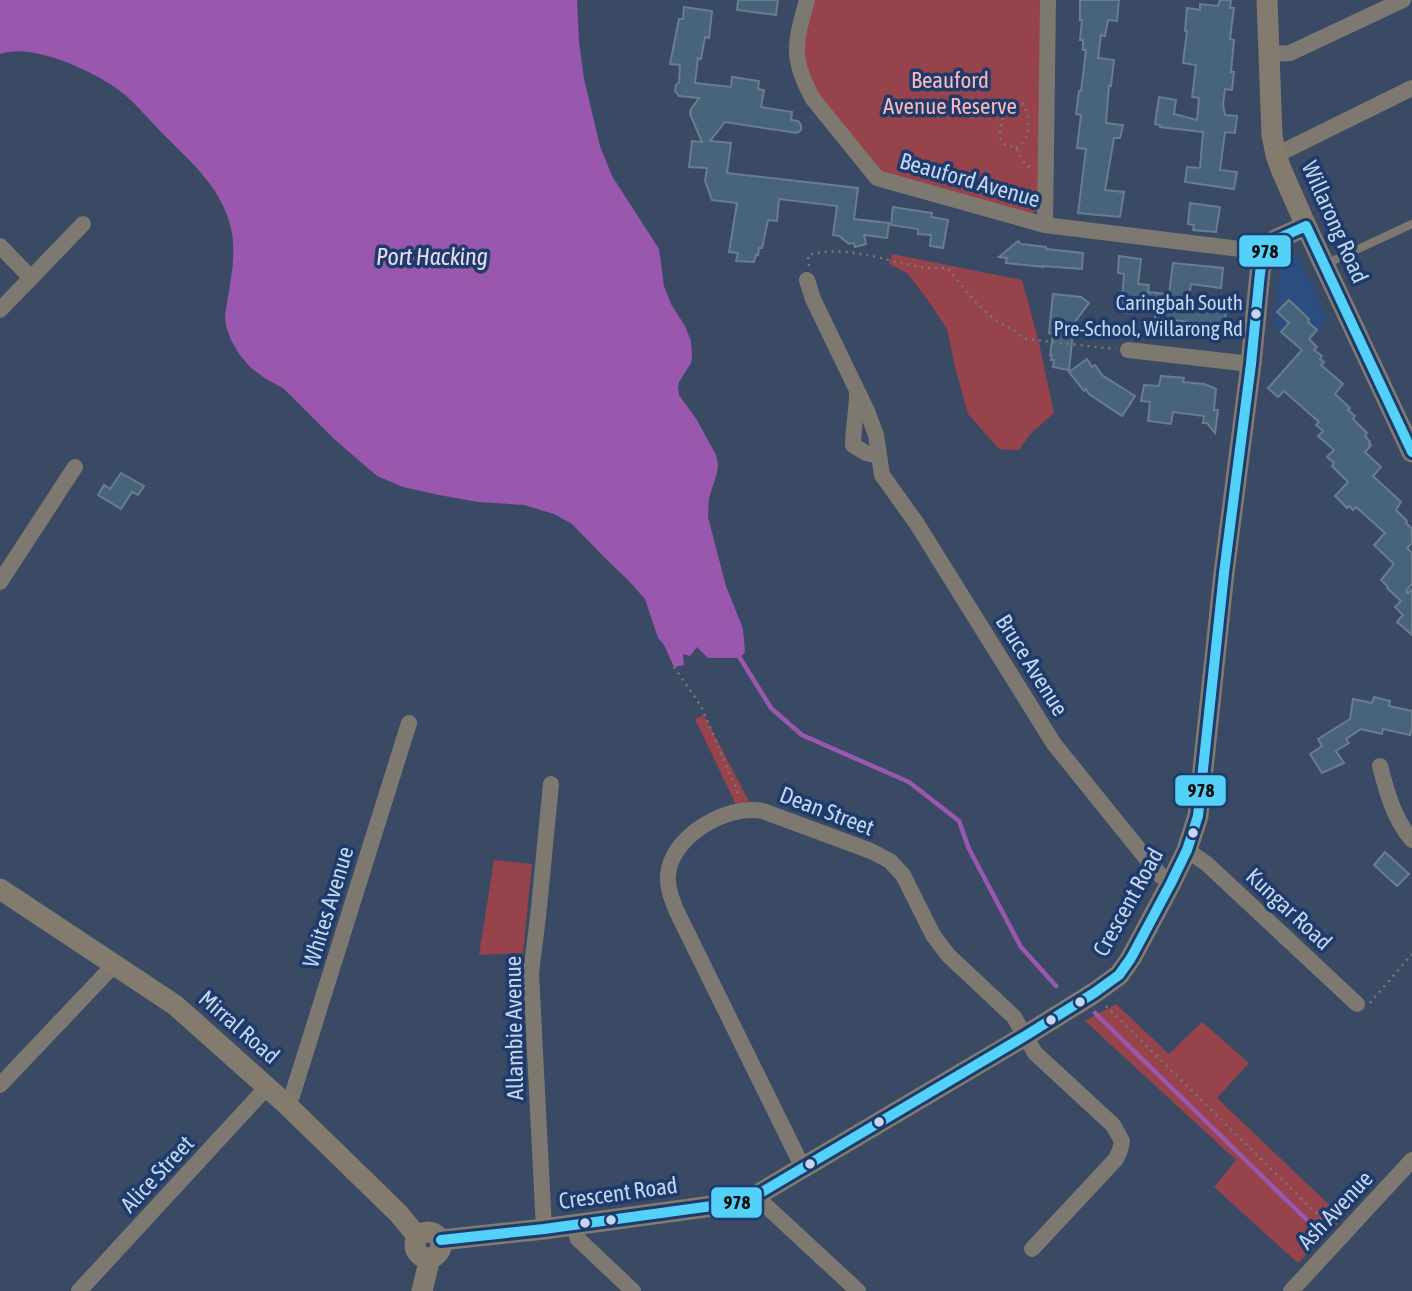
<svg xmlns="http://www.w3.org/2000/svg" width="1412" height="1291" font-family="'Asap Condensed',sans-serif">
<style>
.built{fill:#2c4d7f}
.green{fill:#97434c}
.water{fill:#9957ad}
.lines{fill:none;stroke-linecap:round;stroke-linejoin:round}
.stream{stroke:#9957ad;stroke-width:4.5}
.building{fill:#48647a;stroke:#697c90;stroke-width:2}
.path{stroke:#767879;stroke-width:2.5;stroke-dasharray:2 5;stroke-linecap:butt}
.lane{stroke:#7d7870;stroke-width:8}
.street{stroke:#7d7870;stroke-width:16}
.secondary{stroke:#837b6e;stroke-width:21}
.bus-1-casing{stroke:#1e3b6b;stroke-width:16}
.bus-1{stroke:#53d1f9;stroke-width:10}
.bus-dot{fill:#c3d6f2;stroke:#1e3b6b;stroke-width:2.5}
.labels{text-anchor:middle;stroke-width:7;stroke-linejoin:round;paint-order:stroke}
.bus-label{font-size:21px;fill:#c3d6f2;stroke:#1e3b6b;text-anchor:end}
.park-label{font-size:23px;fill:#f8b8b8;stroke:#1e3b6b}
.street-label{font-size:23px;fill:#c3d6f2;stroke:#1e3b6b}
.water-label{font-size:24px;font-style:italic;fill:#eddaf2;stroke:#1e3b6b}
.line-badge{stroke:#1e3b6b;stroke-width:2.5}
.pale-badge-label{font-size:19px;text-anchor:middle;font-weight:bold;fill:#111}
</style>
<rect width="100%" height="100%" fill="#3a4a64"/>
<path class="built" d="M1298,256L1327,320L1300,351L1274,327L1281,259Z"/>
<g class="green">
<path d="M811,0H1042L1043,208L1029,215L875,169L819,98L805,67L801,26Z"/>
<path d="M892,254L1022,280L1039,343L1054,413L1030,434L1019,450L999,449L968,414L955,367L947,329L927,299L907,273L889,264Z"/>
<path d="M704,715L753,809L739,811L695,719Z"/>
<path d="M494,860L532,864L523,953L479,955Z"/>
<path d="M1116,1004L1169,1054L1202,1022L1249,1063L1217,1098L1343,1218L1298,1263L1214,1187L1236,1160L1085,1021Z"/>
</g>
<path class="water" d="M0,0H577L579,42L584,79L600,146L612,176L659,249L664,286L671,304L685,326L691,341L692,356L691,363L679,382L678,388L679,395L697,420L716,455L718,464L717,473L709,498L708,517L726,586L743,629L745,652L740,658H708L697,647L690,656L683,654L684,665L674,667L664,645L658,638L645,599L629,581L603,556L572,524L554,514L524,505L478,502L439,495L403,487L377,476L334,439L283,388L266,379L250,367L239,354L231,340L226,326L225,317C229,285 239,252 229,221C218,185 191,162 165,136C151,122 139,107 124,94C98,73 33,42 0,54Z"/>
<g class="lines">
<g class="stream">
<path d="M740,658L771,708L802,735L909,782L959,821L969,849L1021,947L1056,986"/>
<path d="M1095,1013L1313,1226"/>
</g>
</g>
<g class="building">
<path d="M738,0H778L776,15L737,10Z"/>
<path d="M1080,0H1119L1117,21L1108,20L1105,36L1101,35L1098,58L1114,60L1111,86L1109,85L1106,123L1123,125L1120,138H1114L1105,190L1124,192L1120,217L1078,213L1086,149L1077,148L1081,115L1076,114L1079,91H1081L1086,50H1083V40H1080L1082,20H1080Z"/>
<path d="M1220,0H1231L1230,8H1234L1230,39L1234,40L1231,72H1234L1232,90L1225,89L1223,104L1225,115L1237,116L1235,133L1225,132L1220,170L1237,172L1234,189L1185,182L1187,167L1200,168L1203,132L1160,127V125L1155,124L1159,97L1176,100L1174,114L1197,120L1199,98L1192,97L1196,65L1183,63L1187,31H1185L1187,8L1200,10V4L1218,6Z"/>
<path d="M684,7L712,11L709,38L705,37L701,59L698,58L695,83L731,87L732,77L759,81L758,89L764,90L761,107L792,112L791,120L798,121L801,125V130L797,133L725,122L710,141L731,143L727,173L858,188L854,219L889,223L887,238L864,235L866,244L855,247L854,243L849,244L839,236L833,235L837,206L779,199L777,221L768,220L762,248H759L758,255H756L754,262L736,261L738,253L729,252L737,203L712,200L705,181L707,168L689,167L692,141L702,142L690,114L691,109L699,98L679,96L675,91L676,85L679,82L680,65L670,64L679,19H683Z"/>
<path d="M1190,203L1220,207L1216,232L1193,230L1194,225L1188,224Z"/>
<path d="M893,207L932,213L931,217L948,220L943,248L930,246L931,235L918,234V229L891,225Z"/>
<path d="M1018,241L1021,244L1046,247V249L1083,253L1082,269L1043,266V267L1006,263L1007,258L999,257Z"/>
<path d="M1119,256L1141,259L1138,284L1149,285L1148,292L1169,294L1173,263L1223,268L1221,288L1191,284L1187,308L1226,311L1224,329L1198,325V323L1155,318L1156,306L1132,304V313L1121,312L1124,274L1118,273Z"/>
<path d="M1053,294L1081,297L1089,303L1074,323L1069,370L1053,367L1054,360H1051L1052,355H1050L1053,334L1049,333Z"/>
<path d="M1289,300L1309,319L1308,322L1317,330L1309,339L1317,347L1314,350L1322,356L1320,359L1324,362L1321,365L1343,384L1335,394L1350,408L1348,410L1355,416L1353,419L1367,433L1365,436L1370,442L1369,444L1371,445L1365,452L1381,467L1373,476L1401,502L1396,510L1407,521L1406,523L1412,529V543L1407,548L1412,553V584L1406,591L1408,593L1412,589V635L1397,622L1403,615L1395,607L1401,601L1387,588L1388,587L1381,580L1394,564L1374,545L1385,533L1356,507L1353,510L1349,506L1347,508L1335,496L1348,482L1332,466L1334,463L1327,457L1334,450L1318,436L1323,431L1316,425L1319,422L1284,391L1278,397L1268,388L1302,350L1281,332L1289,323L1277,312Z"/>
<path d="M1087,359L1092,367L1095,365L1102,375L1135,396L1122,416L1089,394L1086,389L1084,391L1069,372Z"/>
<path d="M1161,376L1184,378L1183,382L1204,384L1216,389L1214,410H1218L1215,433L1207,423H1203L1204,416L1173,412L1171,424L1148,421L1150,402L1141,401L1144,385L1159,386Z"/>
<path d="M121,473L144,486L138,495L132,492L121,509L98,495L104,485L110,489Z"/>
<path d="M1374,697L1390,701L1389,706L1412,711V728L1410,735L1383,729L1382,734L1361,729L1346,739L1349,743L1336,751L1344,763L1322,773L1310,754L1322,746L1318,739L1350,719L1353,699L1372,703Z"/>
<path d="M1385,852L1409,874L1397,886L1374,865Z"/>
</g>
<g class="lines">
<g class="path">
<path d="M1016,148C1019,146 1024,142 1025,140C1031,130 1028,112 1023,104L1011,105L1006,109C1003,117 995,138 1004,144C1008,146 1012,146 1016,148L1026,166L1033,168"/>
<path d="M809,266L808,255C845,244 885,261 921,267C930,269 939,268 948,268C962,287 978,307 997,321C1009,329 1013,327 1024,339L1116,349"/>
<path d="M674,667L701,706L740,798"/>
<path d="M1370,1003L1412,954"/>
<path d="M1106,1006L1330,1227"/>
</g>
<path class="lane" d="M1326,264L1412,224"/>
<g class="street">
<path d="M807,0C795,43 790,57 813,99L877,178L1045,225L1264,252"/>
<path d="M1269,54L1290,53L1403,0"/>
<path d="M1276,155L1412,88"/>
<path d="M1045,225L1048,0"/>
<path d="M0,246L31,278"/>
<path d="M807,280L813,299L867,411L876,435L882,475L917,524L1054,744L1150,863L1161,876L1171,883"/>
<path d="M0,310L83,224"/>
<path d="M1128,350L1251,364"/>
<path d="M857,394C857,411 853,427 853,445L866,453L878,456"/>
<path d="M0,582L75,467"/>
<path d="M1380,766C1387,793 1394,819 1412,840"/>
<path d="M1187,850L1207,864L1357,1004"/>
<path d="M0,1085L114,965"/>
<path d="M286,1104L292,1096L409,723"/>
<path d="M803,1168L677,912C672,900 667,888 668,875C671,836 727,804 763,811L871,851L890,861L903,875L933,935L948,955L1014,1017L1035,1053L1113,1125L1122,1141L1120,1150L1116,1159L1032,1249"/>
<path d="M757,1195L763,1203L858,1291"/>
<path d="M573,1225L578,1239L633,1291"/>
<path d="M544,1229L531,973L538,917L551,784"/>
<path d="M79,1291L267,1087"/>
<path d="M1291,1291L1412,1160"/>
</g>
<g class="secondary">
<path d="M1267,0L1272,135L1276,155L1281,169L1306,226L1412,452"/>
<path d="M0,889L175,1005L286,1104L399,1214L412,1230L419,1235"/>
<circle cx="428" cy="1245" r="13"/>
<path d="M441,1240L544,1229L712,1206L739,1202L757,1195L1025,1036L1094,993L1119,975L1131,958L1171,883L1187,850L1198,816L1224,573L1251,364L1260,273L1264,252L1270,245L1277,239L1306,226"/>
<path d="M422,1291L430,1258"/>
</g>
<defs>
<path id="bus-1" d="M441,1240L544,1229L712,1206L739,1202L757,1195L1025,1036L1094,993L1119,975L1131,958L1171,883L1187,850L1198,816L1224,573L1251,364L1260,273L1264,252L1270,245L1277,239L1306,226L1412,452"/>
</defs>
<use href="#bus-1" class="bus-1-casing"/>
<use href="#bus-1" class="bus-1"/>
</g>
<g class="bus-dot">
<circle cx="1256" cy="314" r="6"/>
<circle cx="1193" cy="833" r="6"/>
<circle cx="1080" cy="1002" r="6"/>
<circle cx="1051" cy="1020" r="6"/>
<circle cx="879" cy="1122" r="6"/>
<circle cx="810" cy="1164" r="6"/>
<circle cx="611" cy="1220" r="6"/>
<circle cx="585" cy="1223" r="6"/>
</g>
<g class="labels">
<g class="bus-label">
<text x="1243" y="310">Caringbah South<tspan x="1243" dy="26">Pre-School, Willarong Rd</tspan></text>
</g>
<g class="park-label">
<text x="950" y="88">Beauford<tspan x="950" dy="26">Avenue Reserve</tspan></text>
</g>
<g class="street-label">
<text transform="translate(970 180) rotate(16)" y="8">Beauford Avenue</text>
<text transform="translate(1335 222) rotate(66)" y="8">Willarong Road</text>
<text transform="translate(1032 665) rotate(58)" y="8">Bruce Avenue</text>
<text transform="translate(827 811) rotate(21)" y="8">Dean Street</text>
<text transform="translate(1128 902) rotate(-61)" y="8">Crescent Road</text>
<text transform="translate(328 907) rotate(-73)" y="8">Whites Avenue</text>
<text transform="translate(1289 909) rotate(43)" y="8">Kungar Road</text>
<text transform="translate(239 1027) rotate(41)" y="8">Mirral Road</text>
<text transform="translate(514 1028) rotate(-91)" y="8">Allambie Avenue</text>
<text transform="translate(157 1174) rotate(-47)" y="8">Alice Street</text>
<text transform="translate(618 1193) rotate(-8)" y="8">Crescent Road</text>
<text transform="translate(1335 1210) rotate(-47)" y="8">Ash Avenue</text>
</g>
<g class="water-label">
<text x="432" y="265">Port Hacking</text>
</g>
</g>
<g class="line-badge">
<rect x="1238" y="234" width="54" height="34" rx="7" fill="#53d1f9"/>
<rect x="1174" y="774" width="53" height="33" rx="7" fill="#53d1f9"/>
<rect x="710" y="1186" width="53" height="33" rx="7" fill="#53d1f9"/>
</g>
<g class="pale-badge-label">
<text x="1265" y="258">978</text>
<text x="1201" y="797">978</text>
<text x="737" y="1209">978</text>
</g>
</svg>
